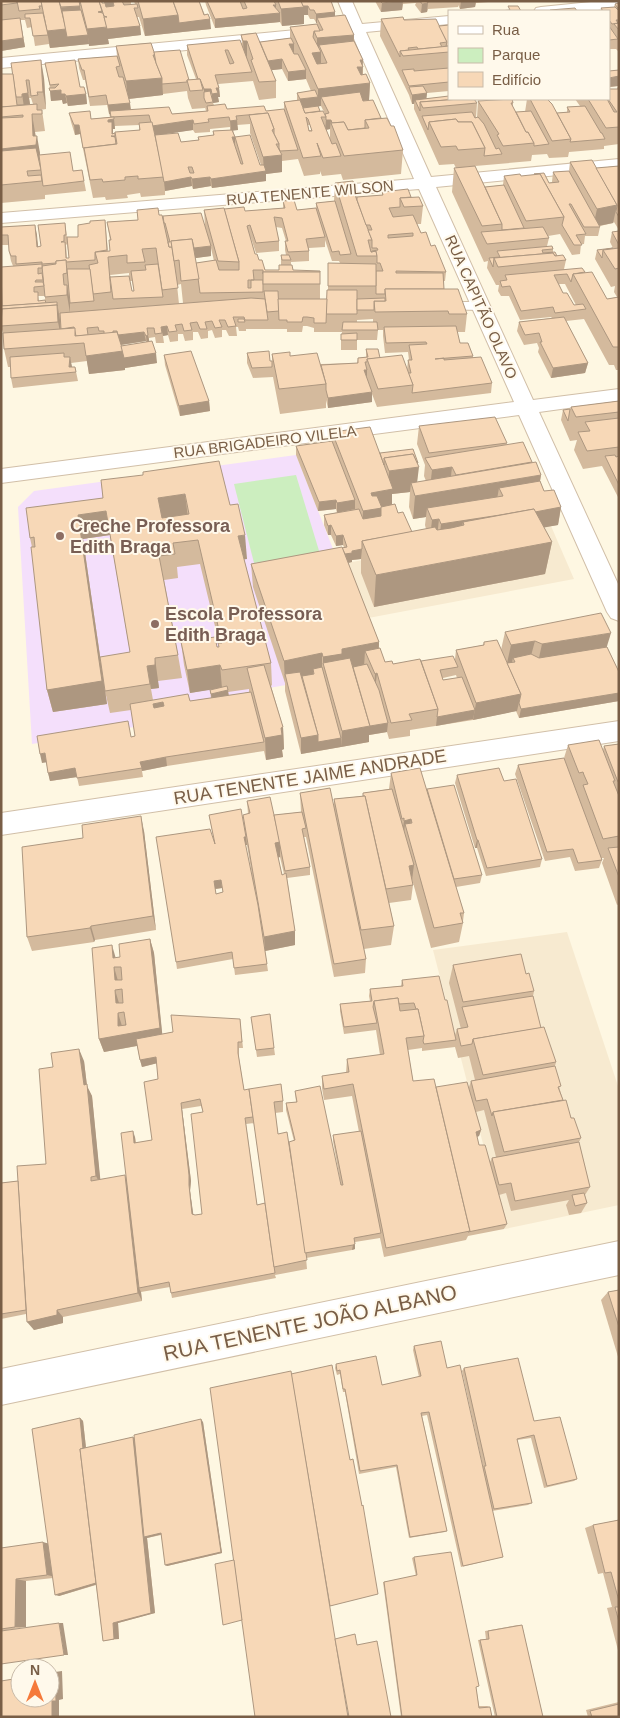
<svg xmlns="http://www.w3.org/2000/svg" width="620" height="1718" font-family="Helvetica,sans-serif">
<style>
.residential{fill:#f7ead0}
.education{fill:#f4dffb}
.green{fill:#cceebf}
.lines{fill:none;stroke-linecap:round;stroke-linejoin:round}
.lane-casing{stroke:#d1bfa8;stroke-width:2}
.street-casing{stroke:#d1bfa8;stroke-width:2}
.lane{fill:#fff;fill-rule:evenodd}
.street{fill:#fff;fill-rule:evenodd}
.wall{fill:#d4ba9d;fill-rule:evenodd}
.shaded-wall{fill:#ad9780}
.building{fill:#f7d8b7;stroke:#ad9780;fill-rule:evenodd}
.education-dot{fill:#8d6e63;stroke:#fff9eb;stroke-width:2}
.labels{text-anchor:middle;stroke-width:4;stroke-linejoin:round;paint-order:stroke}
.far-street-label{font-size:15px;fill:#795e46;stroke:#fff9eb}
.education-label{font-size:18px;font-weight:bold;fill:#785e54;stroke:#fff9eb;text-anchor:start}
.street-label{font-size:18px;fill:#795e46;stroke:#fff9eb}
.near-street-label{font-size:21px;fill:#795e46;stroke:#fff9eb}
</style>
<rect width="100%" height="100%" fill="#fef7e2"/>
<g class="residential">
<path d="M551,526L574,579L363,619L341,564Z"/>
<path d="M567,932L619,1089V1205L505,1229L433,950Z"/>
</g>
<path class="education" d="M296,455L380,668L132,713L134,727L32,744L18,507L34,491Z"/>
<path class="green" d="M296,475L320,554L254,563L234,484Z"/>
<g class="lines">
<defs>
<path id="lane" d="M439,302H480L487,306L480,310L434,309L432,306L434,303Z"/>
<g id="street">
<path d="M338,1H352L362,24L449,16V24L366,32L431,177L619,159V169L436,187L533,400L619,389V401L539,412L619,586V621L611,618L607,612L519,415L1,483V469L514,402L419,189L1,223V213L414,179L352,34L1,68V58L348,25Z"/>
<path d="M601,1H619V8L587,11H534L536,8L541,7Z"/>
<path d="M619,721V741L1,835V813Z"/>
<path d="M619,1241V1275L1,1405V1369Z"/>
</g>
</defs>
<use href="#lane" class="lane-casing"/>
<use href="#street" class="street-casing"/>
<use href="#lane" class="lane"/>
<use href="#street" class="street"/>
</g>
<g class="wall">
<path d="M1,1H102V3H104V1H131V5L135,4L134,1H199L211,29L145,36L139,17H137L140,26L141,35L108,39L109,44L89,46V44L50,48L49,44L35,46L32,27L27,28L25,20H20L25,47L1,51Z"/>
<path d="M205,1H331L335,12V16L354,35V41L363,67V74L370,83L369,100L403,150L401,174L343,180L341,174L322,176L320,171V174L304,176L298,159L282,161V172L266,174V181L212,188L211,186L193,189L192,186L165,191V195L141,197L140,193L127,195L128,198L106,200L105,197L93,198L80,134L75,135L71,122L69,113L91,119L110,117L107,105L90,106L85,80H83L79,68L78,59L117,56L116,46L154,52L189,80L196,79L187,55V45L242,43L241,35L260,42L290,38V27L317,24L314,19H310L308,15H304V24L282,26L280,22L215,28L206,5ZM282,69L288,81L306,79L311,91L297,93V100L284,102V110L266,111L227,109L214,105L213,103L219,102L218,97H220L219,88L218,84L253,81L259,100L276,98V81L271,70ZM187,91L188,98L192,109L205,108V107L206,111L172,114L131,110L129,99L163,95V94ZM318,106H321L325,114L320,111ZM250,124V133L261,165H260L235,137V146V137L233,130H238L237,125ZM139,125V130L113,133V129H115V126ZM308,125H310L312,130H309ZM230,127V130L213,131V135L198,137V140L181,142L154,135L193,130L195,133L210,132V129ZM330,129V140L326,130Z"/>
<path d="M375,1H488V2L476,3L475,7L460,9L458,5V7L428,9L427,12L421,13L415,5L416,3L403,4L402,10L381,12Z"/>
<path d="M619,3V52L616,49H609V11H601V8L614,7L615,4Z"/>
<path d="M381,19L404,20L439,26L449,25V91L427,93L426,98L477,103L476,118H477L478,101L513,103V107L516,112H525L527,99H547L557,113L567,112V107L580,106L575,99H609L617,89L618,86L609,87L619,70V144L604,146V149L569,152L568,157L549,158L547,154L532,155L531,161L475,166L485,187L503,185L504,176H521L549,183L552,182L553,172L569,171L570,162L596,168L619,166V230L614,222L613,223L600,226V227L598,236H585L584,244H581L580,254L572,255L560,234L548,236L549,238L547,246L553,249V252L557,256L566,260L564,269L585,272L607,299L617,297L614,292L615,286L611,287L595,259L597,250L613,248L610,242L612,232L619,231V370H616L614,365H609L584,319L566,321L588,363L585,373L551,378L538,352L539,348L537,343L524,345L517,331L519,322L552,318L551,317L520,320L509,296H501L498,291L499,285H496L487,268L488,261L484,262L452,192L454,168H456L454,164L439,165L414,109V104H412L409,95L380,36ZM559,284H565L576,305H574L563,293Z"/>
<path d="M45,63L80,87L86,94L87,104L68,106L67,103L63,104L62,100L51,101L50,88Z"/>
<path d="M1,74L44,78L46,109L40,110H42L45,131L35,132L40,155L73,171L82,170L86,191L45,195V199L1,203ZM29,98H31L33,104H30Z"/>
<path d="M335,183L357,195V197L382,195V192L411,197L423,206L421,224H417L421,233L431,246L446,272L445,281H443L444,289L467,314L465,332H457L460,343L473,356V357L492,383L491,393L377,407L372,394V402L328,408L326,400V408L280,414L273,377L253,378L247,363V353L270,361H272V354L290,356L321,364L357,363L358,358L366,357V349L380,358L407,370L408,360H409L408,352L385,353L383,336V330H378L377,340H357V350H341V334H342V332H314V328L307,326H303L302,332H287V329H246V331H239L238,327H236L237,336H229L226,330H222V337L215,338L212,330L208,331V338L201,339L198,332H193V340L185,341L183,334H178V341L170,342L168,335L163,336L164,343H156L155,337L149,338V342L157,363L125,368V370L89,374L87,361L71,363L72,367H75L78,381L13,388L11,378V367H8L4,349L3,333L1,326L2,306L13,266L11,261L9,251V245H1V227L35,225L38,247L41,246L65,223L67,237H78L105,220L108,251H110V240L107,222L138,220L159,215L205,226L204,210L224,209L245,211L283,208V201L297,210L316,208V203L334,201ZM276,227L282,228L286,241H285V250L286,255H281V265L279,270H265L255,254L250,235L256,253L279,251V241ZM325,240L332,261H339L340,263H328V290L327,299H320V272L293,270L291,265V262L309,261V248L325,247ZM67,244L69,258H67L66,245ZM211,248L214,261L196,263L195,258L211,256ZM129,273V280L111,277L110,275ZM130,281H132L134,291H132ZM181,284L183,303L179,304L177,285ZM38,296H45V300L39,301ZM373,319V322H357V320ZM146,341V342L121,346V345Z"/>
<path d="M164,355L209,401L210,411L180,416L165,365Z"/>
<path d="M619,401V499L602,466L583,469L574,450L577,440L570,441L561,420L563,410L570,409L571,407Z"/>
<path d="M419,426L507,443L506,445L532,462L541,475L540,481L544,491L561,507L558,525L544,527L552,542L545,574L374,607L361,573V559L352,560V562L348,563L379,642V648L385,662L393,664L455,659L456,650L483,645L484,642L501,650L505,632L607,647L619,672V701L519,718L516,711L473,720L410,730V736L389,739L387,732L369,735V742L301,754L285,691V683L253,587L251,564L344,547L343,545L336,546L331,535H328L324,525V515L355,509L337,513L336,509L318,511L296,455V446L332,441V432L380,454L418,463L417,482L426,481L424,476L425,465L417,444ZM410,492L409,507L413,519L426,517L425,525L426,529L412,532L392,505V494ZM456,675L457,678L443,680V678Z"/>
<path d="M101,480L230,505L247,559H244L271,663L272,685L271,686L283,727L284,749L282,750L283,757L266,760L264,751L167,766L142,771L143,777L79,786L77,777L50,781L46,762L42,763L135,736L131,710L110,713L105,691L130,652L110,535L83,539L107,704L53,712L47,690L32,547L30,538L103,498ZM200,564L219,643V647L181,642L184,665L190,693L218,688L210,690L211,698L190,701L153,700L151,689L159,688L158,681L182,678L178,655L164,580L178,578L177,567ZM249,689V692L229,696L228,692Z"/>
<path d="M619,744V904L617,905L602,863L604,858H601L602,860L599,868L575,871L570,857L545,861L515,774L518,765L564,758L568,745L603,750L604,746Z"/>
<path d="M391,773L427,789L482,875L480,883L456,887L464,913L463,921V923L459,942L431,948L412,879L413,885L411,900L389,903L394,926L391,945L364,949L366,959L365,973L334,977L306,837H304L310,867V875L287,878L295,931V945L265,951L268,971L235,975L233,959L177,969L176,962L214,841L209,815L244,824L243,815L248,814L247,801L274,815L301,812L300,793L334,806V799L363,796V793L389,789ZM245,845H247L252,875ZM280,857L284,874L282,875L278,858ZM222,888L223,892L216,894L215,889Z"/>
<path d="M457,775L504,781L542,859L540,867L486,876L477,848H475L455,783Z"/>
<path d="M144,831L156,930L95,940L94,942L32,951L27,937Z"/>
<path d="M150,939L154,953L162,1034L240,1019L243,1048H239V1058L244,1090L283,1101V1112L275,1113L278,1134L289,1142L294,1141L286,1110V1103L296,1102L295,1091L341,1185L333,1141V1135L359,1132L352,1096L324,1100L322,1088V1076L346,1073L347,1059L380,1055L376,1030L344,1034L340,1011V1004L370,1001L369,996L370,989L401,986L402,980L455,1035L457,1029H461L449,983L453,965L526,974L534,991L533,996L541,1028L556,1062L555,1066L560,1090L563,1100L581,1138L579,1142L590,1187L585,1195L587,1203L581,1213L569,1215L566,1205L569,1200L511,1211L506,1193L499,1195L507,1224L504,1229L468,1236L466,1240L384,1257L380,1238L355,1242V1249L352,1250L306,1258L307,1269L275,1275L276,1278L172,1298L171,1293L170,1287L141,1292L142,1301L63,1317V1323L34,1330L26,1314L1,1319V1183L18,1181L46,1164L53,1067L84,1061L87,1086L92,1096L100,1180L126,1178L135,1137L136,1143L152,1140L158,1079L157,1063L142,1067L140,1060L137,1046L104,1052L99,1039L116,958L120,957ZM455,1047L458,1058L469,1056L475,1080L471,1081L469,1087H436L413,1081L408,1050L422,1048V1051ZM201,1106L203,1112L202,1214L195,1215L193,1214L190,1191L191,1181L182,1109ZM484,1110L496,1157L492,1158L490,1162L479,1145L477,1137L479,1136L481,1130L476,1112ZM253,1117L265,1203L257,1205L246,1124L254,1123Z"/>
<path d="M251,1017L274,1048L275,1055L257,1057Z"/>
<path d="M619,1290V1360L601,1300L608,1292Z"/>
<path d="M414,1346L447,1368L483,1467L462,1371L464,1368L534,1421L577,1479L574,1481L544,1488L531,1438L517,1440L532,1503L528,1505L492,1511L503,1557L461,1567L427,1415L422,1416L447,1531L445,1532L409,1538L396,1467L359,1474L345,1392H343L340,1374L337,1375L335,1368L336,1364L382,1385L419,1377L413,1350Z"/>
<path d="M80,1418L83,1421L86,1448L133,1437L135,1439L203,1422L222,1553L167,1566L161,1535L147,1538L155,1613L118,1623L119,1639L103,1641L96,1585L59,1596L53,1578L26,1581V1627L1,1631V1548L48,1543Z"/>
<path d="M619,1520V1654L607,1608L612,1607L603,1573L598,1574L585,1528L593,1525Z"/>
<path d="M414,1557L476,1687L479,1706H487L490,1707L492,1717H401L383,1582L416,1576L412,1558Z"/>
<path d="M518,1625H522L543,1717H495L478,1640L486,1639L485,1631Z"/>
<path d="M619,1702V1717H588L586,1710Z"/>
</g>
<g class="shaded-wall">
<path d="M104,1H122L113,2L114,12H106Z"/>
<path d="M403,1L402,10L381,12L382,3Z"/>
<path d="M461,1H476L475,7L460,9Z"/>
<path d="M428,3L427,12L421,13L422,4Z"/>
<path d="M273,5H276V13H280V22L215,28V19Z"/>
<path d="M80,6L81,15L62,17L56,8Z"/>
<path d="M300,6H308V15H304V24L282,26L281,9Z"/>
<path d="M102,11L104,28L140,26L141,35L108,39L109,44L89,46L87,29L83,14Z"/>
<path d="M335,12V21L317,18V23H316V14Z"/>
<path d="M178,15L210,19L211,29L145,36L143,19Z"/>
<path d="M20,18L25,47L1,51V41Z"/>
<path d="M66,29L88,35L89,44L50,48L47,31Z"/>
<path d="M354,35L353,58L319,45V52H321V69L312,70V53H317V38Z"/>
<path d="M243,41H247V58H244Z"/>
<path d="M289,44H294V53L289,54Z"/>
<path d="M282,59V69L265,71V61Z"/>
<path d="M41,60L44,78L46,109L43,92Z"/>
<path d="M360,60H363L362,84L370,83L369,100L325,106L321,97V106L300,109V99L318,97V89L357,67Z"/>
<path d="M306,70V79L288,81V72Z"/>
<path d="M619,76V84L618,83V86L609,87V78Z"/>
<path d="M162,78L163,95L128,99L126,81Z"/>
<path d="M26,80L31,110L25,114L22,94Z"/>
<path d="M216,88H219L220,97H218L219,102L213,103V102H212V94Z"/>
<path d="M204,89H211V98L204,99Z"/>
<path d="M61,90L65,94L67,103L63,104L62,100L51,101L50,91Z"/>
<path d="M427,93L426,103L415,100L414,104H412V95Z"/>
<path d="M86,94L87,104L68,106L66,96Z"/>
<path d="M130,103L131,112L109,114L108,105Z"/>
<path d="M32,114L35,132L36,144L37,136L40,153L39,163L1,167V149L33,136Z"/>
<path d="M114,119L115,129H113V136H115L116,145L112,146L108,120Z"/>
<path d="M193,120V130L153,136L152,126Z"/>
<path d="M237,120L238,130L231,131L230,121Z"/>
<path d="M326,120H331L330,129L325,130Z"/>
<path d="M74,125H79L80,134L75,135Z"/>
<path d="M232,137H235V146Z"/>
<path d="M282,155V172L266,174V181L212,188L211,179L264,171L263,157Z"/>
<path d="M191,177L192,186L165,191L164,182Z"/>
<path d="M210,177L211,186L193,189L192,179Z"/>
<path d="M617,205L613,223L593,227L597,209Z"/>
<path d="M35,225L37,235L39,257L37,247Z"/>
<path d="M211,246V256L174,261L173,251Z"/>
<path d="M67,285L70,303V313L67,295Z"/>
<path d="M57,302L60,320L61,337L58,322Z"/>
<path d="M167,326L168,335L163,336L161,327Z"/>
<path d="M144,332L146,341L120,345L118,335Z"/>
<path d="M148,335L150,345H147L146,336Z"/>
<path d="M123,351L156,353L157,363L125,368V370L89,374L86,356Z"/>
<path d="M70,357L72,367H69Z"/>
<path d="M588,363L585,373L551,378L553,368Z"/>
<path d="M364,370H367V379Z"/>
<path d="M372,392V402L328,408V398Z"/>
<path d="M209,401L210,411L180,416L179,406Z"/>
<path d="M419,467L416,491L411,483L410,492L392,494V507L381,525L362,529L363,511L371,493L388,490L389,471Z"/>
<path d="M452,467L450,485L430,488L432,470Z"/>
<path d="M541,475L537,499L503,496L499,488L496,505L427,508L426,517L413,519L415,496Z"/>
<path d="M185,494L188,518L161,522L158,498Z"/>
<path d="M336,500V509L318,511L319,502Z"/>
<path d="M355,500V509L337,513V503Z"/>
<path d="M561,507L558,525L525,531L528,513Z"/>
<path d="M106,511L110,535L83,539L107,704L53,712L47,690L78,515Z"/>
<path d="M527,511L464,525L463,522L460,539L439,542L441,524Z"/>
<path d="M439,519L437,537L430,538L432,520Z"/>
<path d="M331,525V535H328V526Z"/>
<path d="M245,535L247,559L240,560L238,536Z"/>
<path d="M343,535V545L336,546V536Z"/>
<path d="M552,542L545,574L374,607L376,575Z"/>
<path d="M362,549L361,559L352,560V562L339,565L340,555L352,551Z"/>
<path d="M611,633L604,656L537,667L542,644Z"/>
<path d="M535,641L529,663L515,662L513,658L511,667L506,668L511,645Z"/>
<path d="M379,642L378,665L365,651L364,667L342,677L323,663V657L342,649Z"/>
<path d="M322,653V676L314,674L313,669V678L285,674V683L284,661Z"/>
<path d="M155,658L159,688L151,689L147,666Z"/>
<path d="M220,665L222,688L190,693L187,670Z"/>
<path d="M377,673L375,690L374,691L375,674Z"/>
<path d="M228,690L229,699L212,703L211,694Z"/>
<path d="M619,693V701L519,718L521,709Z"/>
<path d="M521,694L517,711L473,720L476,703Z"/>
<path d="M163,702L165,711L154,713L153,704Z"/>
<path d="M475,710L473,719L436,726L437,717Z"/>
<path d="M388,723L387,732L369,735V742L341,747L342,731Z"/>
<path d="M283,727L284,749L282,750L283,757L266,760L265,738L281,728Z"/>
<path d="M318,735L341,738V747L301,754V738Z"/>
<path d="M45,753L48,762L42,763L40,754Z"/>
<path d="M166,757L167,766L142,771L140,762Z"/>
<path d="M75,768L77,777L50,781L48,773Z"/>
<path d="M141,816L144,831L156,930L153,916Z"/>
<path d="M411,819L409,838L405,824L403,841H401L404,821Z"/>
<path d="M244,837H246L247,845H244Z"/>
<path d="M477,840H478L477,848H475Z"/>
<path d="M280,842V857L276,858L275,843Z"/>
<path d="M414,865L412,880L409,866Z"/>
<path d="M221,880L222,888L215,889L214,881Z"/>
<path d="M91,926L95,940L94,942L90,928Z"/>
<path d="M295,931V945L265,951L264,937Z"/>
<path d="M150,939L154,953L163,1041L104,1052L99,1039L118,1013L122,1026V1035Z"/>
<path d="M112,945L116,959L113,958Z"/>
<path d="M114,967L118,981L115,980Z"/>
<path d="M115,990L119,1003H116Z"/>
<path d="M79,1049L84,1061L87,1086L92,1096L101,1186L96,1176Z"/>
<path d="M156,1057L158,1063L142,1067L140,1060Z"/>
<path d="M181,1103L182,1109L191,1181L190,1191L194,1219L192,1214L189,1185Z"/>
<path d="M481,1130L479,1136L474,1138L476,1132Z"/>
<path d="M133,1131L135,1137L136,1149L134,1143Z"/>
<path d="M125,1175L129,1185L139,1288L141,1292L142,1301L138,1293Z"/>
<path d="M355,1244V1249L352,1250L353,1245Z"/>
<path d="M57,1310L63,1317V1323L34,1330L27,1322Z"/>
<path d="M80,1418L83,1421L101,1583L59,1596L55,1595Z"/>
<path d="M201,1419L203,1422L222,1553L167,1566L165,1565Z"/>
<path d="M133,1437L137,1442L161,1533L163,1534L147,1538L155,1613L118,1623L119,1639H114L113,1623Z"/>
<path d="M43,1542L53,1545L56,1577L47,1575Z"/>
<path d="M16,1579L26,1581V1627H15Z"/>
<path d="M59,1623H63L68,1655H64Z"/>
<path d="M62,1671L63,1699L59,1700V1717H52V1701L55,1672Z"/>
</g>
<g class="building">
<path d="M1,1H17V3L1,5Z"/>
<path d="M17,1H41L42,6H39L40,9L19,11Z"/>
<path d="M41,1H59L66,29L47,31Z"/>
<path d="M59,1H79L80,6L61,7Z"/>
<path d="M80,1H99L102,11L98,12L103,13L107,27L87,29Z"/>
<path d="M99,1H102V3H105L106,7L114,6L113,2L122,1L124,5L137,4L138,8H134L140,26L107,29L104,17H107L104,16Z"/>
<path d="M138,1H173L178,15L143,19Z"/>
<path d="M173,1H199L204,15L208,14L210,19L179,23L178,15Z"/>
<path d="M207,1H240L243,9L247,8L244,1H274L276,5H273L280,13L215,19Z"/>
<path d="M278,1H301L304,7L281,9Z"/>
<path d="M301,1H331L335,12L316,14L314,10H310L308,6H303Z"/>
<path d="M380,1H400L382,3Z"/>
<path d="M420,1H427L428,3L422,4Z"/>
<path d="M619,3V10L615,4Z"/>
<path d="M508,6H518L521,11H500L510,10Z"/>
<path d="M615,7L619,11V20H616L618,23L612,24L609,20V11H603L601,8Z"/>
<path d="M575,8L577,11H551L550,10Z"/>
<path d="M81,10L88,35L67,37L62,11Z"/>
<path d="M43,13L48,35L33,36L30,18H25V14Z"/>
<path d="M345,15L354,35L317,38L314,31L323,30L317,18Z"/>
<path d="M403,17L404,20L436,19L447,42L440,43L442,47L418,49L417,47L408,48L409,50L400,51V57L381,19Z"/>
<path d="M20,18L23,38L1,41V20Z"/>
<path d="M619,23V30L614,24Z"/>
<path d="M317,24L320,31H314L313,37L321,52L312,53L317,64L327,63L319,45L354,41L363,60H360L363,67H357L361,75L366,74L370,83L318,89L290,27Z"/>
<path d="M449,25V46H446L447,42L439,26Z"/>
<path d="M609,26L618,39L609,40Z"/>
<path d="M256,33L276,81L259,82L251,60L253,59L247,41H243L241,35Z"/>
<path d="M291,38L294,44H289L294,54H298L306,70L288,72L282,59L268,61L260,42Z"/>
<path d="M240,40L252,72L215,75L219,88H216L218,93L212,94L211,89H204L200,79H198L187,45ZM225,50H228L234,63L230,64Z"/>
<path d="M151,43L155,55H153L162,78L126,81L116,46Z"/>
<path d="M449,46V52L403,56L400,51Z"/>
<path d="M180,50L189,80H187V82L162,84V78L156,63L154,52Z"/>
<path d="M117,56L120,66L116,67L119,77H123L130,103L108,105L106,95L89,97L84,70H82L78,59Z"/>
<path d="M41,60L43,92H37L38,95L31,96L29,80H26L28,93L22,94V97H16L11,63Z"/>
<path d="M75,60L80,87H84L86,94L66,96L65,94H61V90L50,91L49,88H55L59,84L50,85L45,63Z"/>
<path d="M449,68V82L409,86L402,70L414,69V71Z"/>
<path d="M619,70V76L609,78V71Z"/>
<path d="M1,74H13L17,105H34L1,107Z"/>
<path d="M200,79L203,90L190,91L187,80Z"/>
<path d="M423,86L427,93L412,95L409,87Z"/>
<path d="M609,89H619V127L606,128L588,99H607L614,112H617L608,99Z"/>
<path d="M315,90L318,97L300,99L297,93Z"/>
<path d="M210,91L213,102L206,103L204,98V92Z"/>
<path d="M360,92L363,101L373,100L381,118L365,120V128L348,130L344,122L332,123L331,120H326V117L325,114L329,113L321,97Z"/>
<path d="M449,96V99H460L420,102V111L415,100Z"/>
<path d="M460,99H474L477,103L423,108L420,102Z"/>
<path d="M512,99L513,103H511L526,132H528L534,143L503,146L497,135L499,134L478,101Z"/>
<path d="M530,99H547L552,104L571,139L552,141Z"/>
<path d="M300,100L305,113L323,111L326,117H321L332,144L336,143L341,156L323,158L317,143L321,156L303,158L284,102ZM306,117L308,119L312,131H309Z"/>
<path d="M37,104V110H42V114H32L33,136H37L36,145L1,149V118L23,117V115L1,117V107Z"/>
<path d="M225,104L227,109L264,106L266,111L284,109L298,150L280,151L279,148V144L274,134V129L268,113L236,116L237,120L230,121L229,117L208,119L209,122L194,124L193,120L152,126L149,115L111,117L110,111L169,107L172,114L208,111L207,106Z"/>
<path d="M318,106L320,111L305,113L303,108Z"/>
<path d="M585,106L601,133H602L605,139L570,142L571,139L557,113L570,112L567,107Z"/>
<path d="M90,111L91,119L114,117V119L108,120V122H112V134L115,133V136H111L115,137L116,144L83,148L79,125H74L69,113Z"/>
<path d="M531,111L549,144L534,146V143L528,132H526L516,112Z"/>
<path d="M472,112L475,118L478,117L484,124L496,149L499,148L502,154L484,156L485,148L472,122H458L456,119L429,122L428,130L422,116Z"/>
<path d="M268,113L274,129L272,130L279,144H276L282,155L263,157L249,115Z"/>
<path d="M387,118L391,126H394L403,150L344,156L331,123L344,122L348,130L369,128L365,120Z"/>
<path d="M456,119L458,122H472L485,148L458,150L456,146L441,147L429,122Z"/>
<path d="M152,122L164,177L138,179V176L125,177V180L103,182L102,179L90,180L84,148L117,144L115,132L140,130L139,123Z"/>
<path d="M232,130L235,137H232L241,164H243L235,137L250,135L260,165H264L266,171L211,179L210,177L192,179L191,177L164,182L155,135L178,133L181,142L199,140L198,137L214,135L213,131ZM188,167H192L194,173H190Z"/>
<path d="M36,148L41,170L27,171L28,176L41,175L42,181L1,185V151Z"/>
<path d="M70,152L73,171L82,170L84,181L43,186L39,155Z"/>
<path d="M592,160L617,205L597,209L570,162Z"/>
<path d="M475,166L502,224L482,226L454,168Z"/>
<path d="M619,166V217L616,212L617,205L596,168Z"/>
<path d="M569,171L600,227H584L571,204H569L586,234L576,235L582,245H574L562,225L564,217L540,174H534L544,173L549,183L559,182L553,172Z"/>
<path d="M520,174L521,176L540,174L564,217L526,221L504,176Z"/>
<path d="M353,181L357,195H355L372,240H368L371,252L376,251L377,256H357L335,183Z"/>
<path d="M504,185L524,228L502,230V224L485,187Z"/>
<path d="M408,189L411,197L400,198V207L389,208L393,217L413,215L421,233L426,232L431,246L435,245L446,272L396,271V273H443L444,289H385V294H376V271H383L380,263H377V256L376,251L371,252L372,251L378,250L377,248H372V240L368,230H372L370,225H366L357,200V197L383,195L382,192ZM413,233V236L388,238V235Z"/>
<path d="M419,197L423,206L404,207L400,198Z"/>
<path d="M294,200L297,210L316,208L325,237L306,239L309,251L288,252L285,241H288L282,218L274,217L279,241L256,243L250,225L247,226L255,254H257L259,260H262L265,270H279V265H292L293,270L320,271V272H263V274V270H253L254,280H248V288H251V280H263V292L200,293L196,263L216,260L219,270H239V262L224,209L244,207L245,211L285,208L283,201Z"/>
<path d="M335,201L351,254L340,255L339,251L332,252L316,203Z"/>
<path d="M158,208L159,215H162L169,247H172L178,288L162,290L156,248L142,249L145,262L127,263V255L108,257L111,292L93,294L89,265L98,263L95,252L110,251L109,240H111L107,222L138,220L137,210Z"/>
<path d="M224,208L239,262L218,261L204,210Z"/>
<path d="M201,213L211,246L194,248L192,239L171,241L172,247H169L168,242H170L165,223H164L163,216Z"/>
<path d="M105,220L107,250L95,252V260L66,262V260L56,261V263L42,264V262L16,264V256H11L9,251L8,235H1V227L35,225L37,247L41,246L38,225L65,223L66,235H64V241L61,242H65L66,258H69L67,237H78V225L90,223V221Z"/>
<path d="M543,227L549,238L487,244L481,232Z"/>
<path d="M619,231V245L612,232Z"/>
<path d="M192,239L199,279L181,281L179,260L174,261L171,241Z"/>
<path d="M552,246L553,249L542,250L543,253L555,252L557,256H555L553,253L494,258L493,267L489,258L500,257L497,251Z"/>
<path d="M613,248L603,250L602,258L597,250Z"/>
<path d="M619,248V268L615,269L603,250Z"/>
<path d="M553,253L555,256L563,255L566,260L498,267L494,258Z"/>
<path d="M281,255H289L291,260H282Z"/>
<path d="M66,260L67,273L63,274L64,285H67V295L45,297L42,266L56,264V261Z"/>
<path d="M328,263L376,264V286H328Z"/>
<path d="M42,264V268H38V274L42,273L43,280H36L35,282H43L44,286L34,287V292H38V301L45,300L46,303L2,306L1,267Z"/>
<path d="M158,264L163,297L113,299L110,277L129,276L132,291H134L131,271L146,270L145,265Z"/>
<path d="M582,268L585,272L573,274L571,282L567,274L554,275L563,293H567L574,305L583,304L586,309L555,313L553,307L521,311L510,286L502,287L500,281L507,280L505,275Z"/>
<path d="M67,269H90L94,301L70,303Z"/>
<rect x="263" y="272" width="57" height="12"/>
<path d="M592,272L607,299L619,297V348L618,347H613L573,274Z"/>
<path d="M385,289H458L467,314H449L448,311L375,312L374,301H386Z"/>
<path d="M327,290H357V314H326Z"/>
<path d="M264,291H278L279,311L267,312Z"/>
<path d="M251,298L265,299L268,320H245L244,317H233L236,326L228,327L225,320H219L222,327L215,328L212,321L205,322L207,329H200L197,322L190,323L192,330L184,331L182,324L175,325L177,331L169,332L167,326L161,327L162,333L155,334L154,328H147L148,335L146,336L144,332L118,335L117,331H113V333L104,334V331H99L98,327L87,328L88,335L76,336L74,327L61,329L60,313Z"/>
<path d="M385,298V301H374V310H357V299Z"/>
<path d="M278,299H327L326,323H314V318L307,317H303L302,322H287V320H279Z"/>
<path d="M57,302V306V305L2,309L1,316V306Z"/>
<path d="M57,305L58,322L1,326L2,309Z"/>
<path d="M564,317L588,363L553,368L540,342H542L539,333L525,335L519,322Z"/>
<path d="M238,319H244L245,322H238Z"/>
<path d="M343,322H377L378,330H342Z"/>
<path d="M456,326L460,343H468L473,356L435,359L444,358V360L481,357L492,383L412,393L413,385L408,373H411L408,360H412L409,345L427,344L426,342L386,343L384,327Z"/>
<path d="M75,328V336L117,332L123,351L86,356L84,343L4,349L3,333Z"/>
<path d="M357,333V340H341V334Z"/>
<path d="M152,341L156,353L124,358L121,346Z"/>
<path d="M366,349H378L380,358L367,359V362H365L367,370H364L372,392L328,398L326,390V384L321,365L358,363V358L368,357Z"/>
<path d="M191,351L209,401L179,406L164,355Z"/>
<path d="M269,351L270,361H272V367L252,368L247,353Z"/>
<path d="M290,352V356L317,353L326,384L279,389L272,354Z"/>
<path d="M64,353V357H70L69,367H75L76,372L11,378L10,357Z"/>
<path d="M402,355L413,385L378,389L367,359Z"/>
<path d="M619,401V412L576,417L571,407Z"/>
<path d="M570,409L568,421L563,410Z"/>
<path d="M495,417L507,443L429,453L419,426Z"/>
<path d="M619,418V447L587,451L578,432L590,431L585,422Z"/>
<path d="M370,427L393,489L371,493L372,496H377L382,508L363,511L332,432Z"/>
<path d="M332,441L355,500L337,503L336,500L319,502L296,446Z"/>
<path d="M523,442L532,462L456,475L452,467L432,470L425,458Z"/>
<path d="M413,449L418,463H417L413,454L384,458V465L380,453Z"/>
<path d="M413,454L419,467L389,471L384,458Z"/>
<path d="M615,455L616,457L619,456V485L605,456Z"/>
<path d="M219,461L230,505L238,504L245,535L238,536L271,663L222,670L220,665L187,670L181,642L215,637L217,647H219L218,643H222L198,540L173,543L175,554L159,556L178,655L155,658V665L147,666L150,684L105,691L100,657L130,652L106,511L78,515L102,681L47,690L31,547H35L34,537L30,538L26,508L103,498L101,480L143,475V472ZM185,494L189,514L162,518L158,498Z"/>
<path d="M536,462L541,475L415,496L411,483Z"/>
<path d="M540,481L544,491L554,490L561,507L535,512L534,509L500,515L441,524L439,519L432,520L427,508L503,496L499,488Z"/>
<path d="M395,504L398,513L403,512L412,532L362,541V549L352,551V553L345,554L342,548L347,547L343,535L336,536L331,525L328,526L324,515L359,509L363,519L381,516V507Z"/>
<path d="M534,509L552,542L376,575L362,541L435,527L437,530L451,528L464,525L463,522Z"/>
<path d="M342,547L379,642L342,649V654L323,657L322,653L284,661L251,564Z"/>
<path d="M601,613L611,633L542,644L535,641L511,645L505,632Z"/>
<path d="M497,640L521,694L476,703L456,650L484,645V642Z"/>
<path d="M607,647L619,672V693L521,709L519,703L521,694L507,663L515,662L513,658L531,654L539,658Z"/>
<path d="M380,648L385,662L392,661L393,664L420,659L438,709L409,714L412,720L391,723L377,673L375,674L365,651Z"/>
<path d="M453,656L458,667L440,670L443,680L462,677L475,710L437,717L438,709L421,661Z"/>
<path d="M350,658L370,726L342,731L323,663Z"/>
<path d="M367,664L379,690L388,723L370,726L353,667Z"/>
<path d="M264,665L283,727L281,728L282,735L265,738L247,668Z"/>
<path d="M322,667L341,738L318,742V735L302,676L314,674L313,669Z"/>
<path d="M300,672L318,735L301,738L285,674Z"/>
<path d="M227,686L228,690L211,694L210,690Z"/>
<path d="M251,692L264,742L166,757L140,762L142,768L77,778L75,768L48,773L45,753L40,754L37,736L128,721L131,737L135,736L130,704L188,694L190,701ZM163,702L164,706L154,708L153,704Z"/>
<path d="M599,740L615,781H613L619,796V836L603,839L583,785L588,784L584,775L583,772L579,773L568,745Z"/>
<path d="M619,744V782H618L604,746Z"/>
<path d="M564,758L602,860L578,863L573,849L547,852L518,765Z"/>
<path d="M420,768L464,913H460L463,923L434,928L405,824L412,823L411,819L404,821V818L402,819L391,773Z"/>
<path d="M499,768L504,781L516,779L542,859L487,868L478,840H477L457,775Z"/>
<path d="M454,785L482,875L454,879L427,789Z"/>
<path d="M330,788L366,959L334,964L300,793Z"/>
<path d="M392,789L414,865L409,866L413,885L386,889L365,796H363V793Z"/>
<path d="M365,796L394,926L361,930L334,799Z"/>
<path d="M270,797L280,842L275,843L282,875L286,873L295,931L264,937L243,815L250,813L247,801Z"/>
<path d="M241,809L246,837H244L258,905L267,964L234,968L232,952L176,962L156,837L210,829L215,844L209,815ZM221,880L223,892L216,894L214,881Z"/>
<path d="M302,812L306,828L302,829L310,867L285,871L274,815Z"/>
<path d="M141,816L153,916L91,926L90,928L27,937L22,847L83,838L82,825Z"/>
<path d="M619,847V877L608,848Z"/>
<path d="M150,939L160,1028L99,1039L92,948L112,945L113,958L120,957L119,944ZM114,967H121L122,980H115ZM122,989L123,1003H116L115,990ZM124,1012L126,1025L118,1026V1013Z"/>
<path d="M521,954L526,974L529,973L534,991L463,1002L453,965Z"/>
<path d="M439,976L445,1000H447L456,1040L424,1044L423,1041L424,1036L418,1009H416L414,1003L399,1004L398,998L374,1001L373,1007L377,1023L344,1027L340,1004L372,1001L370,989L403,986L402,980Z"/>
<path d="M533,996L541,1028L473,1039L472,1044L461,1046L457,1029L468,1027L462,1007Z"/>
<path d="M398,998L400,1011L418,1009L424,1036L406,1038L413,1081L434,1079L470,1231L386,1248L353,1084L324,1089L322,1076L349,1072L347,1059L384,1054L374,1001Z"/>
<path d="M270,1014L274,1048L256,1050L251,1017Z"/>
<path d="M171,1015L240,1019L242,1042H238V1053L244,1090L249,1089L253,1117L245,1118L257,1205L265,1203L275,1273L171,1293L169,1282L139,1288L121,1133L133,1131L134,1143L152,1140L144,1082L158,1079L156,1057L140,1060L136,1039L173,1032ZM200,1099L203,1112L191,1114L202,1214L195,1215L192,1214L189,1185V1175L181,1103Z"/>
<path d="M544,1027L556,1062L483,1075L473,1039Z"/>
<path d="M79,1049L84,1085L87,1084L96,1176L91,1177V1181L125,1175L138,1293L57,1310V1315L27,1322L17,1166L46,1164L39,1069L53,1067L51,1053Z"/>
<path d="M555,1066L561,1086L558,1087L563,1100L493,1112L492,1116L487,1099L476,1101L471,1081Z"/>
<path d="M467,1082L481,1130L476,1132L479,1145H485L486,1148L507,1224L468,1232L470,1231L436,1087Z"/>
<path d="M281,1084L283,1101L274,1102L278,1134L287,1132L307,1260L274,1267L249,1089Z"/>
<path d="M320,1086L341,1185H343L333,1135L361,1131L381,1233L354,1238L355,1244L353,1245L305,1253L289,1142L295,1140L286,1103L297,1102L295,1091Z"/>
<path d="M566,1100L571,1118H574L581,1138L504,1152L493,1112Z"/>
<path d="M579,1142L590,1187L515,1201L511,1183L499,1185L492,1158Z"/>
<path d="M18,1181L26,1310L1,1314V1183Z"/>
<path d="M584,1193L587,1203L575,1206L572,1195Z"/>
<path d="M619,1290V1327L608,1292Z"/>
<path d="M441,1341L447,1368L460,1365L503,1557L463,1566L429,1412L421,1413L447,1531L410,1537L397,1465L360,1471L345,1389H343L340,1370L337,1371L336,1364L376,1356L382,1385L421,1376L414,1346Z"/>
<path d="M518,1358L534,1421L560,1417L577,1479L547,1486L534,1435L517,1439L532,1503L494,1509L484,1466H486L464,1368Z"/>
<path d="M332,1365L350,1460L353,1459L362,1506L363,1505L378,1594L330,1606L291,1374Z"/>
<path d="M291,1371L348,1717H255L210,1388Z"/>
<path d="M80,1418L83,1449H80L96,1583L55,1595L32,1429Z"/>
<path d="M201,1419L221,1552L165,1565L161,1533L144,1537L134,1435Z"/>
<path d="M133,1437L151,1613L113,1623L114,1639L103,1641L80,1449Z"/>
<path d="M619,1520V1601L611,1572L605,1573L593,1525Z"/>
<path d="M43,1542L47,1575L16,1579L15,1627L1,1629V1548Z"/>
<path d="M451,1552L479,1686L476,1687L479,1708L490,1707L492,1717H402L384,1582L417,1575L414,1557Z"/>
<path d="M234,1560L242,1620L223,1625L215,1564Z"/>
<path d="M615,1607H619V1622Z"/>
<path d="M59,1623L64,1655L1,1664V1631Z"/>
<path d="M522,1625L543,1717H497L480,1640L489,1639L488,1631Z"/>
<path d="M355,1634L357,1645L377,1641L391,1717H349L335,1639Z"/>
<path d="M55,1672L56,1701H52V1717H1V1681L20,1678V1698H50V1673Z"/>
<path d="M619,1704V1717H592L590,1711Z"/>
</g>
<g class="education-dot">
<circle cx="60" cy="536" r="5"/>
<circle cx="155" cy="624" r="5"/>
</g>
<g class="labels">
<g class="far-street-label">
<text transform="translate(310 193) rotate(-5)" y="5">RUA TENENTE WILSON</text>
<text transform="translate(481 307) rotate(66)" y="5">RUA CAPITÃO OLAVO</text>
<text transform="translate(265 442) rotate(-7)" y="5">RUA BRIGADEIRO VILELA</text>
</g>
<g class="education-label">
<text x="70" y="532">Creche Professora<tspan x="70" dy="21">Edith Braga</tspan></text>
<text x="165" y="620">Escola Professora<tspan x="165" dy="21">Edith Braga</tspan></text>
</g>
<g class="street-label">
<text transform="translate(310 777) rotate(-9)" y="6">RUA TENENTE JAIME ANDRADE</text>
</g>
<g class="near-street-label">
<text transform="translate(310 1323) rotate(-12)" y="7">RUA TENENTE JOÃO ALBANO</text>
</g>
</g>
<rect width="620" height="1718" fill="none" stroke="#795e46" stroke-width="5"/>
<rect x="448" y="10" width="162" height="90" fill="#fff9eb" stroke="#c9bba9"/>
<rect x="458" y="26" width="25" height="8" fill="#ffffff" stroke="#c9bba9"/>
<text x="492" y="35" font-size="15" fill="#795e46">Rua</text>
<rect x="458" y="48" width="25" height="15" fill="#cceebf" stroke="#c9bba9"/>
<text x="492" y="60" font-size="15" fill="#795e46">Parque</text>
<rect x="458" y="72" width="25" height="15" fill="#f7d8b7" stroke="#c9bba9"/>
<text x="492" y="85" font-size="15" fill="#795e46">Edifício</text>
<g transform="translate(35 1683)"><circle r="24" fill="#fff9eb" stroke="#c9bba9"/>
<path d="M0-4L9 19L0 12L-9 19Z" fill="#f57a3b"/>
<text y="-8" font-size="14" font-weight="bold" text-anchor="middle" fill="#795e46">N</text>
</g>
</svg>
